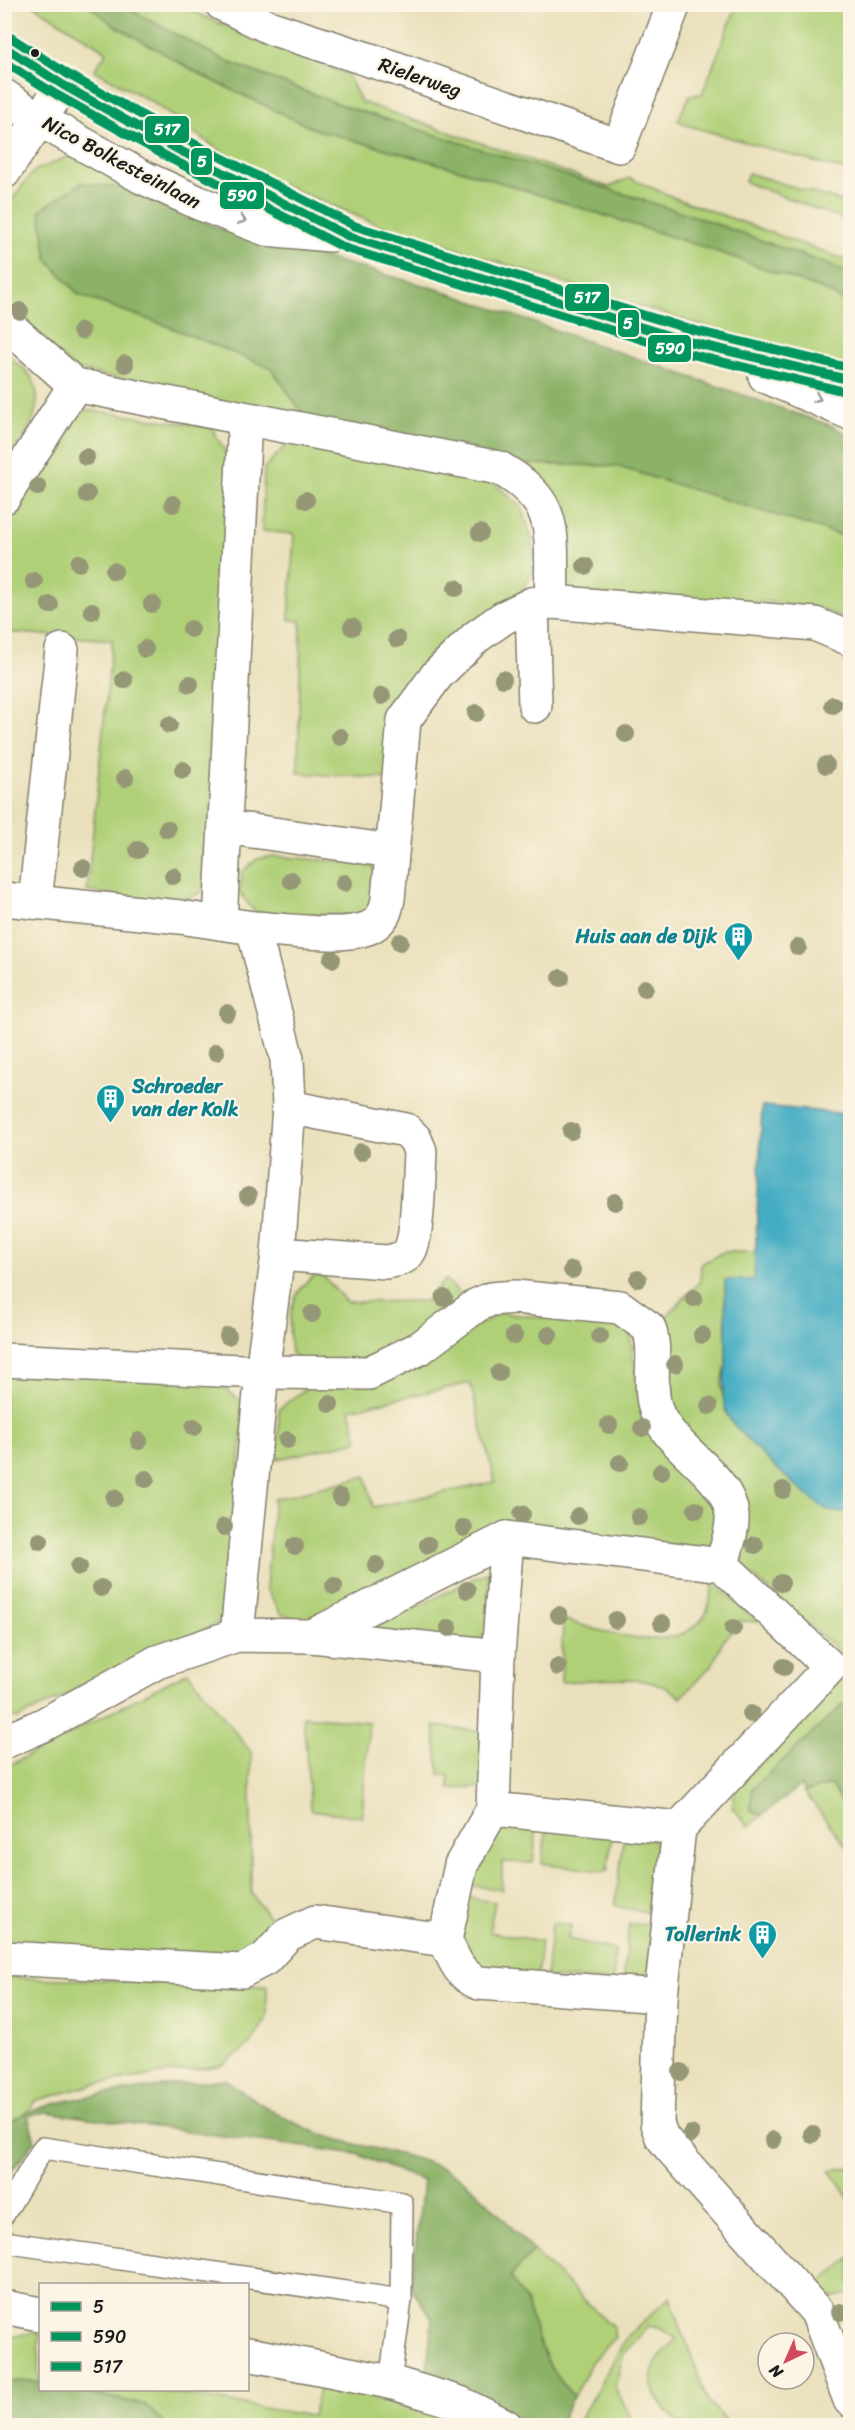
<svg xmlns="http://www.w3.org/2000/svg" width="855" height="2430" font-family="Sriracha,sans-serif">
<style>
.green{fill:#b0d078;stroke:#66764a;stroke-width:1.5}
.forest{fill:#8cb268;stroke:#546742;stroke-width:1.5}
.water{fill:#44adc3;stroke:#306470;stroke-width:1.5}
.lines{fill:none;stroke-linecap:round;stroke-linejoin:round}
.lane-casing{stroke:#837e6c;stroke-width:24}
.street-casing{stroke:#837e6c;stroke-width:36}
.secondary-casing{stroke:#837e6c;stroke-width:36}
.lane{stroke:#fff;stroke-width:21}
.street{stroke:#fff;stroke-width:33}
.secondary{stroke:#fff;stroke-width:33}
.bus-1-casing{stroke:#fcf5e5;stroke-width:14}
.bus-2-casing{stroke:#fcf5e5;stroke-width:14}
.bus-3-casing{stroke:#fcf5e5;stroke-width:14}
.bus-1{stroke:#00965e;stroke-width:9}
.bus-2{stroke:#00965e;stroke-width:9}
.bus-3{stroke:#00965e;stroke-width:9}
.tree{fill:#959776}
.oneway{stroke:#999}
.bus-dot{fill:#1c1c1c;stroke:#fcf5e5;stroke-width:2}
.labels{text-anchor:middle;stroke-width:4.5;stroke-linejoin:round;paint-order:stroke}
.street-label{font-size:20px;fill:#1c1c1c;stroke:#fcf5e5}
.culture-label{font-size:20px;font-weight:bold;fill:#0d838f;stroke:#fcf5e5;text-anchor:end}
.line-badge{stroke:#fcf5e5;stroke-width:2}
.badge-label{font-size:16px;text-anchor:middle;font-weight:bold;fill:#fff}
</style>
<rect width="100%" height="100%" fill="#fcf5e5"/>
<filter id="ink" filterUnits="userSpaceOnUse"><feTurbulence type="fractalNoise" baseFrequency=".0167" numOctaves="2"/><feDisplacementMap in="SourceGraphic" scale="12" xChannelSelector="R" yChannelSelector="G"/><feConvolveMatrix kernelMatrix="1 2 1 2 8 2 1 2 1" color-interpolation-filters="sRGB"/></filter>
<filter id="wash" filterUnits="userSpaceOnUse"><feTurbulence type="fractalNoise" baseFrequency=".008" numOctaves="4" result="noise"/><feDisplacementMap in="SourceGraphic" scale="24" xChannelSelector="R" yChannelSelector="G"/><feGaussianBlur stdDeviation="1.35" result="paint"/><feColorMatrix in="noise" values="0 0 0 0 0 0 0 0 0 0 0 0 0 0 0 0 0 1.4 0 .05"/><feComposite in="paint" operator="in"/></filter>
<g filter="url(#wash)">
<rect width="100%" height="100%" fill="#eae0bc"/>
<g class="green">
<path d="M33,5H88L113,24L203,76L314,129L464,171L713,250L824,290L850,305V372L377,224L248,171L152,102L94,70L107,52Z"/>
<path d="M121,5H181L211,20L348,75L361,102L609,187L630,178L675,198L850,261V275L840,269L694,216L347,107L228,62Z"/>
<path d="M737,5H850V172L686,125L678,120L690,95L702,94Z"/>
<path d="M69,156L92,163L137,189L40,210L47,259L79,295L167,326L271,368L307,420L75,369L5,307V208L34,171Z"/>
<path d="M748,173L850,204V222L745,182Z"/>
<path d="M4,353C12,360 27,369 32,378C49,410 20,442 4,468Z"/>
<path d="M81,409L211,427L235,468L206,880L200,893L172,904L87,891L112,640L5,632V521L58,432Z"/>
<path d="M291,440L494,483L522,508L532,539L534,568L517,601L460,643L393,779L298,773L301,621L289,620L294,534L262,531L264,468Z"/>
<path d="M527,464L616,466L850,538V621L824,610L771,602L576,595L560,578L546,488Z"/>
<path d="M272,856L370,864L379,873L383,894L364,920L274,918L254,911L240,893L242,872L257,859Z"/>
<path d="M723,1252H757L754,1280H725L726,1365L721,1386L727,1415L753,1445L807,1495L845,1512L850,1510V1660L747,1571L738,1546L672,1428L659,1324L700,1281L701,1264Z"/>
<path d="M321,1273L346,1302L425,1301L446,1279L467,1302L382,1358L304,1363L291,1353C287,1323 289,1286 321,1273Z"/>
<path d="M500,1313L629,1327L639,1395L718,1504V1544L694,1547L495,1532L305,1622L281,1614L266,1588L274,1499L366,1476L373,1507L495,1482L470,1383L350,1409L358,1441L278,1459L279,1409L313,1383L403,1367Z"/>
<path d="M4,1367L214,1380L245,1404L227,1601L220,1622L17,1719L4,1715Z"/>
<path d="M489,1571L487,1634L478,1642L367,1632Z"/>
<path d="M713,1583L759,1622L740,1621L721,1644L714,1662L681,1698C651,1670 601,1681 561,1682L563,1619C602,1632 677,1658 705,1615C710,1607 711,1593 713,1583Z"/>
<path d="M850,1669V1706L844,1704L752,1789L751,1810L762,1815L748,1827L732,1807L736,1786Z"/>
<path d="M188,1672L251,1752V1893L276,1926L258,1950L239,1960L5,1949L4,1768Z"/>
<path d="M303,1716L369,1722L362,1817L311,1810Z"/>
<path d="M434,1726L486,1732L483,1787L449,1789V1776L439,1774Z"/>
<path d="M831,1785L850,1815V1851L804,1792Z"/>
<path d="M547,1822L613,1831L607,1872L542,1863Z"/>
<path d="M508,1824L537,1825L533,1863L502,1862V1890L469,1885L491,1839Z"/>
<path d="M625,1830L649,1836L662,1850L659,1906L648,1913L615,1906Z"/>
<path d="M465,1897L495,1902L489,1932L541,1941L537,1978L480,1972L462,1949Z"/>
<path d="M552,1923L571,1925L568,1939L615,1950L613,1981L546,1978Z"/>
<path d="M629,1924L658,1925C656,1952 656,1981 623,1982Z"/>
<path d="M5,1977L267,1986V2017L252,2043L223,2065L95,2084L35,2101L30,2109L5,2126Z"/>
<path d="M850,2167V2201L830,2170Z"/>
<path d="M533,2251L613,2327L615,2337L592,2361L573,2397L551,2368L510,2277Z"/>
<path d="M850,2258V2293L821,2301L812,2290Z"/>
<path d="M670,2297L708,2402L731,2425H681C647,2394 638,2373 677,2339L661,2329L649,2326L624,2353L615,2387L635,2425H576L628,2336Z"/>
<path d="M40,2332L38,2370L40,2383L5,2382L4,2337Z"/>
<path d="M321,2383L469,2425H166L146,2405L72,2390H154L312,2416Z"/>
</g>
<g class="forest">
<path d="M88,5H121L228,62L347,107L694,216L840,269L850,275V305L824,290L713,250L464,171L314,129L203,76L112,24Z"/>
<path d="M81,183L137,189L215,227L437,289L832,426L850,436V538L616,466L527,464L307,420L271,368L167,326L79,295L47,259L40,210Z"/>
<path d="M844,1704L850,1706V1815L831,1785L804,1792L801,1785L762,1815L751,1810L752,1789Z"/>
<path d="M225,2079C255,2101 288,2123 324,2135C366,2150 415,2152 455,2175C479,2188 513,2230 533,2251L510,2277L527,2303L539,2342L551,2368L573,2397L558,2425H536L426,2377L432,2319L411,2287L423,2181L357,2154L45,2112L28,2116L35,2141L5,2179V2126C39,2094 174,2086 225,2079Z"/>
<path d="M32,2381L40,2383V2390H72L146,2405L166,2425H5V2382Z"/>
</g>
<path class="water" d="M762,1106L850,1114V1510C845,1512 838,1513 832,1512C815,1507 730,1428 726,1412C720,1389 725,1384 726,1363C727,1335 725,1307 725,1280H754Z"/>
</g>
<g filter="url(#ink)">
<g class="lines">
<defs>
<g id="lane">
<path d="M4,2214L43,2148L402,2203L401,2300"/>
<path d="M4,2242L401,2300L390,2382"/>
</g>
<g id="street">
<path d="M222,4L271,28L398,69L619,146L674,4"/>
<path d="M4,172L63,85"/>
<path d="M4,322L75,385L499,468C564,504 549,537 552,602L815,624L850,639"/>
<path d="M4,497L75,385"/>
<path d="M532,604L535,706"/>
<path d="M225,827L391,851"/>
<path d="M4,899L180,917L253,928L287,1059L289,1107L278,1254L262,1372L237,1635"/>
<path d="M35,902L62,650"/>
<path d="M220,923L245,419"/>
<path d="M253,928C282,929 354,941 375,924C384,917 386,910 388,899L404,720L437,675L476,637L503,618L532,604L552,602"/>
<path d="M278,1254L386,1262C395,1260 405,1260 410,1250C418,1236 419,1171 420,1151L415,1139L406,1130L289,1107"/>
<path d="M4,1360L262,1372L369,1373L420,1348L477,1305L491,1299L515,1297L620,1307L649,1328C658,1354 647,1383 656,1410C670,1450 729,1474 732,1516C733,1532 725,1550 722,1565"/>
<path d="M312,1636L507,1538"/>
<path d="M4,1742L43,1725L157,1662L237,1635L312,1636L498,1656"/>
<path d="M493,1809L498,1656L507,1538L722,1565L830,1667L679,1828"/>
<path d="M445,1940C454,1959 459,1975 479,1983L661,1996"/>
<path d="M4,1958L242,1971L265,1959L287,1935L315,1922L445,1940L461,1865L493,1809L679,1828L661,1996L657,2124L662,2137L670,2147L817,2312L850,2400"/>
<path d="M4,2307L40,2314"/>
<path d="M248,2354L390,2382L460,2403L506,2426"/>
</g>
<g id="secondary">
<path d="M4,47L63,85L179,150L350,237L686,341L850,380"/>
<path d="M4,96L40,120L142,177L199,203L266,229L330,235"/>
<path d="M765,376L850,413"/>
</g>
</defs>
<use href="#lane" class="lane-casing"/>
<use href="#street" class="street-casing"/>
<use href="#secondary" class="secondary-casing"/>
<use href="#lane" class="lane"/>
<use href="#street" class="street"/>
<use href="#secondary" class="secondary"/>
<defs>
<path id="bus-1" d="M4,47L63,85L179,150L350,237L686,341L850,380"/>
<path id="bus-2" d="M4,62L57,95L173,160L345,248L682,352L847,392"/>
<path id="bus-3" d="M10,37L69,75L185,139L355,226L689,329L850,368"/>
</defs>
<use href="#bus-1" class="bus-1-casing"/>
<use href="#bus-2" class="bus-2-casing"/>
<use href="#bus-3" class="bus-3-casing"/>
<use href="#bus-1" class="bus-1"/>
<use href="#bus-2" class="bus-2"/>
<use href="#bus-3" class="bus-3"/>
</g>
<g class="tree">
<circle cx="20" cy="311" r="9"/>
<circle cx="81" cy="331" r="9"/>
<circle cx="125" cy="364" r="9"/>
<circle cx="86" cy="457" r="9"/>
<circle cx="38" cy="487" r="9"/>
<circle cx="87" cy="494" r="9"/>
<circle cx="306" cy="500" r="9"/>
<circle cx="173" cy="504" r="9"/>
<circle cx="480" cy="533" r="9"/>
<circle cx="79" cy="563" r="9"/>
<circle cx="585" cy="566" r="9"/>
<circle cx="114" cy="571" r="9"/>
<circle cx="34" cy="581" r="9"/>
<circle cx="456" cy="588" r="9"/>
<circle cx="152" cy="604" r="9"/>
<circle cx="50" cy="605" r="9"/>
<circle cx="92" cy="611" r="9"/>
<circle cx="352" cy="627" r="9"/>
<circle cx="191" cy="629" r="9"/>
<circle cx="397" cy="639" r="9"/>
<circle cx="145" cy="649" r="9"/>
<circle cx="503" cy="679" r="9"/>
<circle cx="124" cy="680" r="9"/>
<circle cx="190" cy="684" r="9"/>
<circle cx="382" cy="696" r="9"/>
<circle cx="833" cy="705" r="9"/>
<circle cx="476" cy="713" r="9"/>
<circle cx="169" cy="725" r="9"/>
<circle cx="626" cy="734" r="9"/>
<circle cx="340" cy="737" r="9"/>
<circle cx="826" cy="765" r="9"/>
<circle cx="183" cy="770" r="9"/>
<circle cx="125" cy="778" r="9"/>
<circle cx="167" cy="829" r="9"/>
<circle cx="138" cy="850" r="9"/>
<circle cx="83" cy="868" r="9"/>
<circle cx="173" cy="876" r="9"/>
<circle cx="291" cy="880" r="9"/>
<circle cx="344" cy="883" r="9"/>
<circle cx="400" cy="942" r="9"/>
<circle cx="798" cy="947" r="9"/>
<circle cx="332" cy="959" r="9"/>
<circle cx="561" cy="978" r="9"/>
<circle cx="645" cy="988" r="9"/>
<circle cx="227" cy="1013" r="9"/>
<circle cx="216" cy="1052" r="9"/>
<circle cx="571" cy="1131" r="9"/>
<circle cx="361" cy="1152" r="9"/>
<circle cx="248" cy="1196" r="9"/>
<circle cx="615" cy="1202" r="9"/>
<circle cx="572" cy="1270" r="9"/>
<circle cx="638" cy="1279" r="9"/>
<circle cx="444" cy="1298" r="9"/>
<circle cx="694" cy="1298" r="9"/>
<circle cx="312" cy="1314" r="9"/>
<circle cx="549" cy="1335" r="9"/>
<circle cx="702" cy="1335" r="9"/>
<circle cx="228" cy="1336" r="9"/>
<circle cx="514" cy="1336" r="9"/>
<circle cx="600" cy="1336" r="9"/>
<circle cx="675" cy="1364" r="9"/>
<circle cx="499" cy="1373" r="9"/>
<circle cx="330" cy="1404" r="9"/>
<circle cx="709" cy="1406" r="9"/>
<circle cx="609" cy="1425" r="9"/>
<circle cx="194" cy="1427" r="9"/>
<circle cx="642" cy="1428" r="9"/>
<circle cx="287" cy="1440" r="9"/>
<circle cx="139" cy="1441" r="9"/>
<circle cx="620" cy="1463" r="9"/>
<circle cx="661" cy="1472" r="9"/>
<circle cx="146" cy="1479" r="9"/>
<circle cx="783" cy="1490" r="9"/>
<circle cx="340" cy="1497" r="9"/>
<circle cx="114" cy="1498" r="9"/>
<circle cx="696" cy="1510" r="9"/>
<circle cx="522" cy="1514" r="9"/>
<circle cx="578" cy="1516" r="9"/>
<circle cx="639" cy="1517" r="9"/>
<circle cx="224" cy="1527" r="9"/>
<circle cx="464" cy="1528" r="9"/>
<circle cx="40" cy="1541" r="9"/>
<circle cx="428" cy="1545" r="9"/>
<circle cx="755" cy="1545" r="9"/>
<circle cx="295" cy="1546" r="9"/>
<circle cx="376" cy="1565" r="9"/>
<circle cx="79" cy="1567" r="9"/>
<circle cx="781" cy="1583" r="9"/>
<circle cx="334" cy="1586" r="9"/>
<circle cx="101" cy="1588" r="9"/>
<circle cx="467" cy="1590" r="9"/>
<circle cx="559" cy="1615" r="9"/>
<circle cx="616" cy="1620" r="9"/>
<circle cx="662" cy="1623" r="9"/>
<circle cx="449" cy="1628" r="9"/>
<circle cx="733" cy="1628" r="9"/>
<circle cx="558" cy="1667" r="9"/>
<circle cx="784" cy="1667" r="9"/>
<circle cx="751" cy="1714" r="9"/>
<circle cx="681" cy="2072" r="9"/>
<circle cx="691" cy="2134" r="9"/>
<circle cx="812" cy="2134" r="9"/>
<circle cx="773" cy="2140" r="9"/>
<circle cx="840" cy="2312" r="9"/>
</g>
<defs><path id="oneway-chevron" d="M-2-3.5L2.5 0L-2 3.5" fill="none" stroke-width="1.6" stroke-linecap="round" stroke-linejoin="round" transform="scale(1.5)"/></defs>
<g class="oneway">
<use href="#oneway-chevron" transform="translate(242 220) rotate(19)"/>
<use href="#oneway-chevron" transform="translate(817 398) rotate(23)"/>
</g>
</g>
<defs>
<symbol id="building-pin" viewBox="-11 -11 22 30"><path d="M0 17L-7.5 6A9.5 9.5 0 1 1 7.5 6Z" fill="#0f9aa8" stroke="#fcf5e5"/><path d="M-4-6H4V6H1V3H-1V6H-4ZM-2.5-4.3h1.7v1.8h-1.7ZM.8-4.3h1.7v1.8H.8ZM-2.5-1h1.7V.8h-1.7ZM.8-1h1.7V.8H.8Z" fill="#fff"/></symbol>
</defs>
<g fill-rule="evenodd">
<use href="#building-pin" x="722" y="920" width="33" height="45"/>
<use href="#building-pin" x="94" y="1082" width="33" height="45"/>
<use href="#building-pin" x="746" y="1918" width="33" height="45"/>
</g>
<circle class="bus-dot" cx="35" cy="53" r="5"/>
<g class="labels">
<g class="street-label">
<text transform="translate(420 77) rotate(19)" y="7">Rielerweg</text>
<text transform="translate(122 162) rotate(28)" y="7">Nico Bolkesteinlaan</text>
</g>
<g class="culture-label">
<text x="717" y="943">Huis aan de Dijk</text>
<text x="132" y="1093" text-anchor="start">Schroeder<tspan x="132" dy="23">van der Kolk</tspan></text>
<text x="741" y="1941">Tollerink</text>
</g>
</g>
<g class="line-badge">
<rect x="144" y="115" width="46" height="29" rx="6" fill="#00965e"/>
<rect x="190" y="147" width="23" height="29" rx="6" fill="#00965e"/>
<rect x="219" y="181" width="46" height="29" rx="6" fill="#00965e"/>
<rect x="564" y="283" width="46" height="29" rx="6" fill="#00965e"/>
<rect x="617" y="309" width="23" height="29" rx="6" fill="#00965e"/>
<rect x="647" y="334" width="45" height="29" rx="6" fill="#00965e"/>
</g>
<g class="badge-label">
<text x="167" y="135">517</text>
<text x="202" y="167">5</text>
<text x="242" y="201">590</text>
<text x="587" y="303">517</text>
<text x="628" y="329">5</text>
<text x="670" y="354">590</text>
</g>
<rect width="855" height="2430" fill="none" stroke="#fcf5e5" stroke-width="24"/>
<rect x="39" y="2283" width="210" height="108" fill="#fcf5e5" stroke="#a29e95" stroke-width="1.5"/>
<rect x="51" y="2302" width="30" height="9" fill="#00965e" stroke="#a29e95" stroke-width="1.5"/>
<text x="93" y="2313" font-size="18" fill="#1c1c1c">5</text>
<rect x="51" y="2332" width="30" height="9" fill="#00965e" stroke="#a29e95" stroke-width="1.5"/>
<text x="93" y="2343" font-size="18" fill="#1c1c1c">590</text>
<rect x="51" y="2362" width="30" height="9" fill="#00965e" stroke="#a29e95" stroke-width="1.5"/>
<text x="93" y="2373" font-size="18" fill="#1c1c1c">517</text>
<g transform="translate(786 2361) rotate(224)"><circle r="28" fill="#fcf5e5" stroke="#a29e95" stroke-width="1.5"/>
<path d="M0-4.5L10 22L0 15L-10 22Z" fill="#d1495b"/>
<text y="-9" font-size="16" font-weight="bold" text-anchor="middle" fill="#1c1c1c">N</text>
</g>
</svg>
